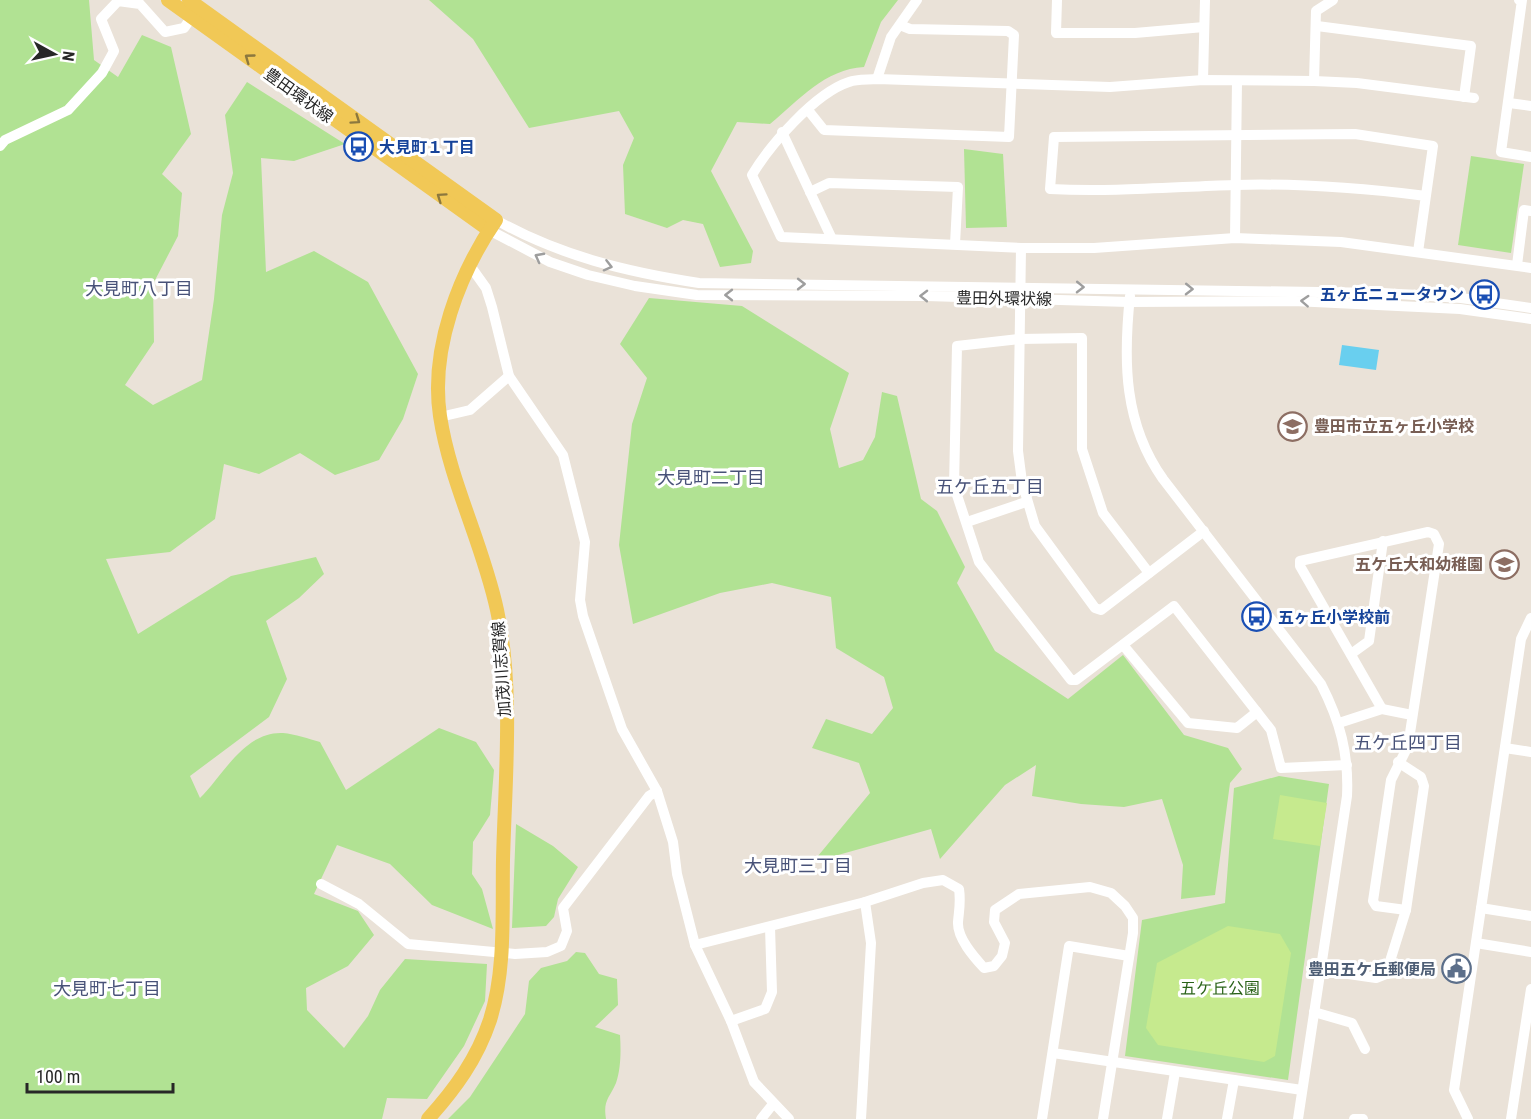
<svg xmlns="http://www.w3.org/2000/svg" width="1531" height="1119" font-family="'Roboto Condensed','Noto Sans JP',sans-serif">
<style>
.green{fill:#b1e293}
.pitch{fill:#c6ea8e}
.water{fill:#69cfef}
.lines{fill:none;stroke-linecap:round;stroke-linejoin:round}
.minor{stroke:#fff;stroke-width:10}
.major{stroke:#f1c856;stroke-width:14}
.oneway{stroke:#8c783e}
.oneway2{stroke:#9e9e9e}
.labels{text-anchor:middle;stroke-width:6;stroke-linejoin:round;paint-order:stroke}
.street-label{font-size:16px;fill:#272727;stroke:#fff}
.transit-label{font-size:16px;font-weight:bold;fill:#164399;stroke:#fff;text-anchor:start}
.education-label{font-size:16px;font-weight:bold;fill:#785e54;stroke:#fff;text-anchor:start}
.service-label{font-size:16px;font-weight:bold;fill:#4e5e75;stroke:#fff;text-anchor:end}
.park-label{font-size:16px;fill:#2a6318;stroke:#fff}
.neighbourhood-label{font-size:18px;fill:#485278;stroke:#fff}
</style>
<rect width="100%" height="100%" fill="#eae2d8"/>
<g class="green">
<path d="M0,0H89L94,60L118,77L142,35L171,47L191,134L162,174L182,193L178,236L153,284L154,342L125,385L153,405L202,380L214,299L222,215L233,173L225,115L247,82L345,144L294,161L261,158L266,272L314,251L368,282L418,374L403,419L379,460L335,475L300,453L259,474L224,464L215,519L170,552L106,559L138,634L231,576L316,557L324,574L299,598L266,621L287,679L269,717L190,776L200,798C223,776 244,731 283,733C295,734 309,739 320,742L346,790L439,728L476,742L494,770L490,815L473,842L472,874L482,889L493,929L432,905L390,864L337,845L314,894L358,911L374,935L348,966L306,988L307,1010L344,1048L368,1016L380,990L405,959L487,964L485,1001L464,1046L427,1099L387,1098L382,1119H0Z"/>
<path d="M429,0H898L881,22L864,67C825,69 799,100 770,124L737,122L711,171L753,251L751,263L720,267L703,224L683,220L667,228L625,214L623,165L634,138L619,111L529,128L473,39Z"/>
<path d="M964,149L1003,154L1007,227L966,228Z"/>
<path d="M1471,156L1524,164L1511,253L1458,245Z"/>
<path d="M649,298L742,306L849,373L830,429L839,468L863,460L875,437L882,392L897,396L921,499L937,511L965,567L957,583L995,651L1068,699L1123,655L1184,735L1228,748L1242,769L1230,783L1215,895L1181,899L1183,865L1162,799L1124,807L1081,804L1032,796L1036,765L1005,785L940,859L931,829L813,862L870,793L859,763L812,748L826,719L872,734L893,708L884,677L836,648L831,597L772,583L720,593L633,624L619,545L632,424L647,378L620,344Z"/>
<path d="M1279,776L1329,784L1288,1080L1125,1056L1142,920L1225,903L1234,788Z"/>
<path d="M516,824L553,846L578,867L558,899L554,917L546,926L512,928Z"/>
<path d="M576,952L585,953L599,974L617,979L618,1005L595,1027L620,1035C621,1050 621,1069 616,1083C609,1099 603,1100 606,1119H448L470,1097L525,1014L529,981L541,968L567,961Z"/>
</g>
<g class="pitch">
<path d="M1280,795L1327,803L1320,846L1273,839Z"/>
<path d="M1228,926L1280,934L1291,953L1275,1056L1264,1062L1158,1045L1146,1028L1157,963Z"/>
</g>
<path class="water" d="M1342,345L1379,350L1376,370L1339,365Z"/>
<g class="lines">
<g class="minor">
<path d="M1057,0L1056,33H1135L1204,27"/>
<path d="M1519,0H1522L1501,152L1531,157"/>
<path d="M1317,26L1471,46L1464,97"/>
<path d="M877,79L891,37L917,0"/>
<path d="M1203,80L1205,0"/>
<path d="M1314,81L1316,11L1333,0"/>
<path d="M1474,98L1357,83L1314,81L1203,80L1110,87L877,79C868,80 857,79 849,82C815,93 770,145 752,175L781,237L1021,248H1094L1235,238L1341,242L1531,268"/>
<path d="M1509,103L1531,106"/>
<path d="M808,110L824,130L1009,137L1014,35L1008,31L910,29L900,25"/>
<path d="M782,132L832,239"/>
<path d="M0,146L5,140L68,110L102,73L114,51L101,19L118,1L140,4L165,32L184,28L196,11"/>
<path d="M810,192L829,183L958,187L955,244"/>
<path d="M496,220C560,256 627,272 699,283L1383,293L1461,298L1531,308"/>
<path d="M489,230L550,262L588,275L635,286L697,295L926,296L1129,302L1294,301L1460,309L1531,319"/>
<path d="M1235,238L1237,81"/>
<path d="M1021,248L1018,451L1022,482L1035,526L1095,608L1101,610L1204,531"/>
<path d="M1418,252L1433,146L1355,134L1054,137L1050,189C1112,192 1172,187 1234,185C1298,183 1362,188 1426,196"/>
<path d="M1517,265L1524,210L1531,211"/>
<path d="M471,267L486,288L492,307L509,376L563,455L585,542L580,600L583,616L622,729L657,791L673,842L677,874L695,945L731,1021L754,1082L789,1119"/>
<path d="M1130,296C1123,362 1124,424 1163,479L1321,684C1340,721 1349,754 1347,796L1298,1119"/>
<path d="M440,417L470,410L509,376"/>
<path d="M967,522L1026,502"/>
<path d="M1149,573L1103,513L1082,449V338L1019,339L957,346L954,486L979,562L1071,680H1076L1174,606L1271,730L1281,768L1347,765"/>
<path d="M1123,645L1188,723L1237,728L1257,712"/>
<path d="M1351,654L1369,641L1383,541"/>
<path d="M1382,709L1300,566V561L1428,532L1434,534L1439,544L1408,746L1391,780L1373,901L1376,906L1406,910"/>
<path d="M1339,723L1382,709L1412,715"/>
<path d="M1505,748L1531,752"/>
<path d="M321,884L359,904L408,944L515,954L547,952L561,946L567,931L563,908L649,796L657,791"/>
<path d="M1481,908L1531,916"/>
<path d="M1476,943L1531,952"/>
<path d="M695,945L865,902L923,883L943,880L959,889C961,902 959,910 958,922C957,938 974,957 984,968L994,966L1002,956L1005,943L994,922L995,910L1019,894L1090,887L1111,893L1125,906L1133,918V933L1103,1119"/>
<path d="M1321,970L1376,978L1386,974L1406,910L1424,786L1421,777L1398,762"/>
<path d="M1314,1012L1352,1023L1365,1049"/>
<path d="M731,1021L765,1009L772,992L770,927"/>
<path d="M1053,1053L1302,1090"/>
<path d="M761,1119L773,1104"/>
<path d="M861,1119L871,943L865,902"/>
<path d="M1042,1119L1069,946L1129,956"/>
<path d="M1167,1119L1175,1072"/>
<path d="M1227,1119L1234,1080"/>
<path d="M1354,1119H1363"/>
<path d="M1468,1119L1454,1090L1521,639L1531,618"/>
<path d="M1511,1119L1531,989"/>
</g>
<g class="major">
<path d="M168,0L489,230"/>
<path d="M189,0L496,220C459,274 430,349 440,416C450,482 483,544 497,610C514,689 505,780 503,860C502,912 506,970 490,1020C477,1059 455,1089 428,1119"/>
</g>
</g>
<defs><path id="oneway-chevron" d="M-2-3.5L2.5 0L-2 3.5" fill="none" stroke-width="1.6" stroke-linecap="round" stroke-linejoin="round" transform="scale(1.5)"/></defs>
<g class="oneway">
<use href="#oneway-chevron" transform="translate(249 58) rotate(-144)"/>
<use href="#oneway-chevron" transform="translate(356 120) rotate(35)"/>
<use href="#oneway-chevron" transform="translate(441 197) rotate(-145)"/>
</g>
<g class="oneway2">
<use href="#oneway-chevron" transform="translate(539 257) rotate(-152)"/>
<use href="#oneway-chevron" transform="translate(608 266) rotate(14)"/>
<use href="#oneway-chevron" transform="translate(801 284)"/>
<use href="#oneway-chevron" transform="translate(1080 287) rotate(1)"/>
<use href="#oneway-chevron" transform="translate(1189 289) rotate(1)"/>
<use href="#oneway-chevron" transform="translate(729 295) rotate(-180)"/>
<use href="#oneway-chevron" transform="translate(924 296) rotate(-179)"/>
<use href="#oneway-chevron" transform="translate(1305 301) rotate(-177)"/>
</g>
<defs>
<symbol id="bus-ring" viewBox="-11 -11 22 22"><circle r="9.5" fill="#fff" stroke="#1a4fb4" stroke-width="1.5"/><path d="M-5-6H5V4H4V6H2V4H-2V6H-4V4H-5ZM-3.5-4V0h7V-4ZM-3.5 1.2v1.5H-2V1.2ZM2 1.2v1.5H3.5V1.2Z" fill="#1a4fb4"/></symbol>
<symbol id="school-ring" viewBox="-11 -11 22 22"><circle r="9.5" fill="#fff" stroke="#8d6e63" stroke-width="1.5"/><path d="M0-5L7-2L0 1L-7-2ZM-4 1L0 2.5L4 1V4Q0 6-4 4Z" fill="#8d6e63"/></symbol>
<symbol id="civic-ring" viewBox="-11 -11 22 22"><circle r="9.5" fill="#fff" stroke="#5c6f8a" stroke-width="1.5"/><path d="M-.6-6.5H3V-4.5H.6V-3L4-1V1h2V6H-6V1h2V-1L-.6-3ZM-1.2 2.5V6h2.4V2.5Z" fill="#5c6f8a"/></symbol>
</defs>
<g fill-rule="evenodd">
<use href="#bus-ring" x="342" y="130" width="33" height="33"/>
<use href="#bus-ring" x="1468" y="278" width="33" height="33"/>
<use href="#school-ring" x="1276" y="410" width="33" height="33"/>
<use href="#school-ring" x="1488" y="548" width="33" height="33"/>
<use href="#bus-ring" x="1240" y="600" width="33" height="33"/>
<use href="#civic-ring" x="1440" y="952" width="33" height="33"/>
</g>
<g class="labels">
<g class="street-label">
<text transform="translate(299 95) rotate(36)" y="6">豊田環状線</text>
<text transform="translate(1004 298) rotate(1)" y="6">豊田外環状線</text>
<text transform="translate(501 669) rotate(-94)" y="6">加茂川志賀線</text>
</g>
<g class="transit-label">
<text x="379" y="153">大見町１丁目</text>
<text x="1464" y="300" text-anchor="end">五ヶ丘ニュータウン</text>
<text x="1278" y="623">五ヶ丘小学校前</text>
</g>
<g class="education-label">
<text x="1314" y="432">豊田市立五ヶ丘小学校</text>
<text x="1483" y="570" text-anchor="end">五ケ丘大和幼稚園</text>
</g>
<g class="service-label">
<text x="1436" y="975">豊田五ケ丘郵便局</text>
</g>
<g class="park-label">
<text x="1220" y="994">五ケ丘公園</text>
</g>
<g class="neighbourhood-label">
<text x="139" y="295">大見町八丁目</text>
<text x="711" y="484">大見町二丁目</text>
<text x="990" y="493">五ケ丘五丁目</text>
<text x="1408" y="749">五ケ丘四丁目</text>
<text x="798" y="872">大見町三丁目</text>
<text x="107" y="995">大見町七丁目</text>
</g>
</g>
<g transform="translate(54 54) rotate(98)" stroke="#ffffff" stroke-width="4.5" paint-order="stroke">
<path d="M0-4.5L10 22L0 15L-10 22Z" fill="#272727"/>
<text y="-9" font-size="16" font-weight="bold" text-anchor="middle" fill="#272727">N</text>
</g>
<path d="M27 1083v9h146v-9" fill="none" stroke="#272727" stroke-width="3"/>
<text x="36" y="1083" font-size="18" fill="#272727" stroke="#ffffff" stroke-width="4.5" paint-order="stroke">100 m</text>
</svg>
